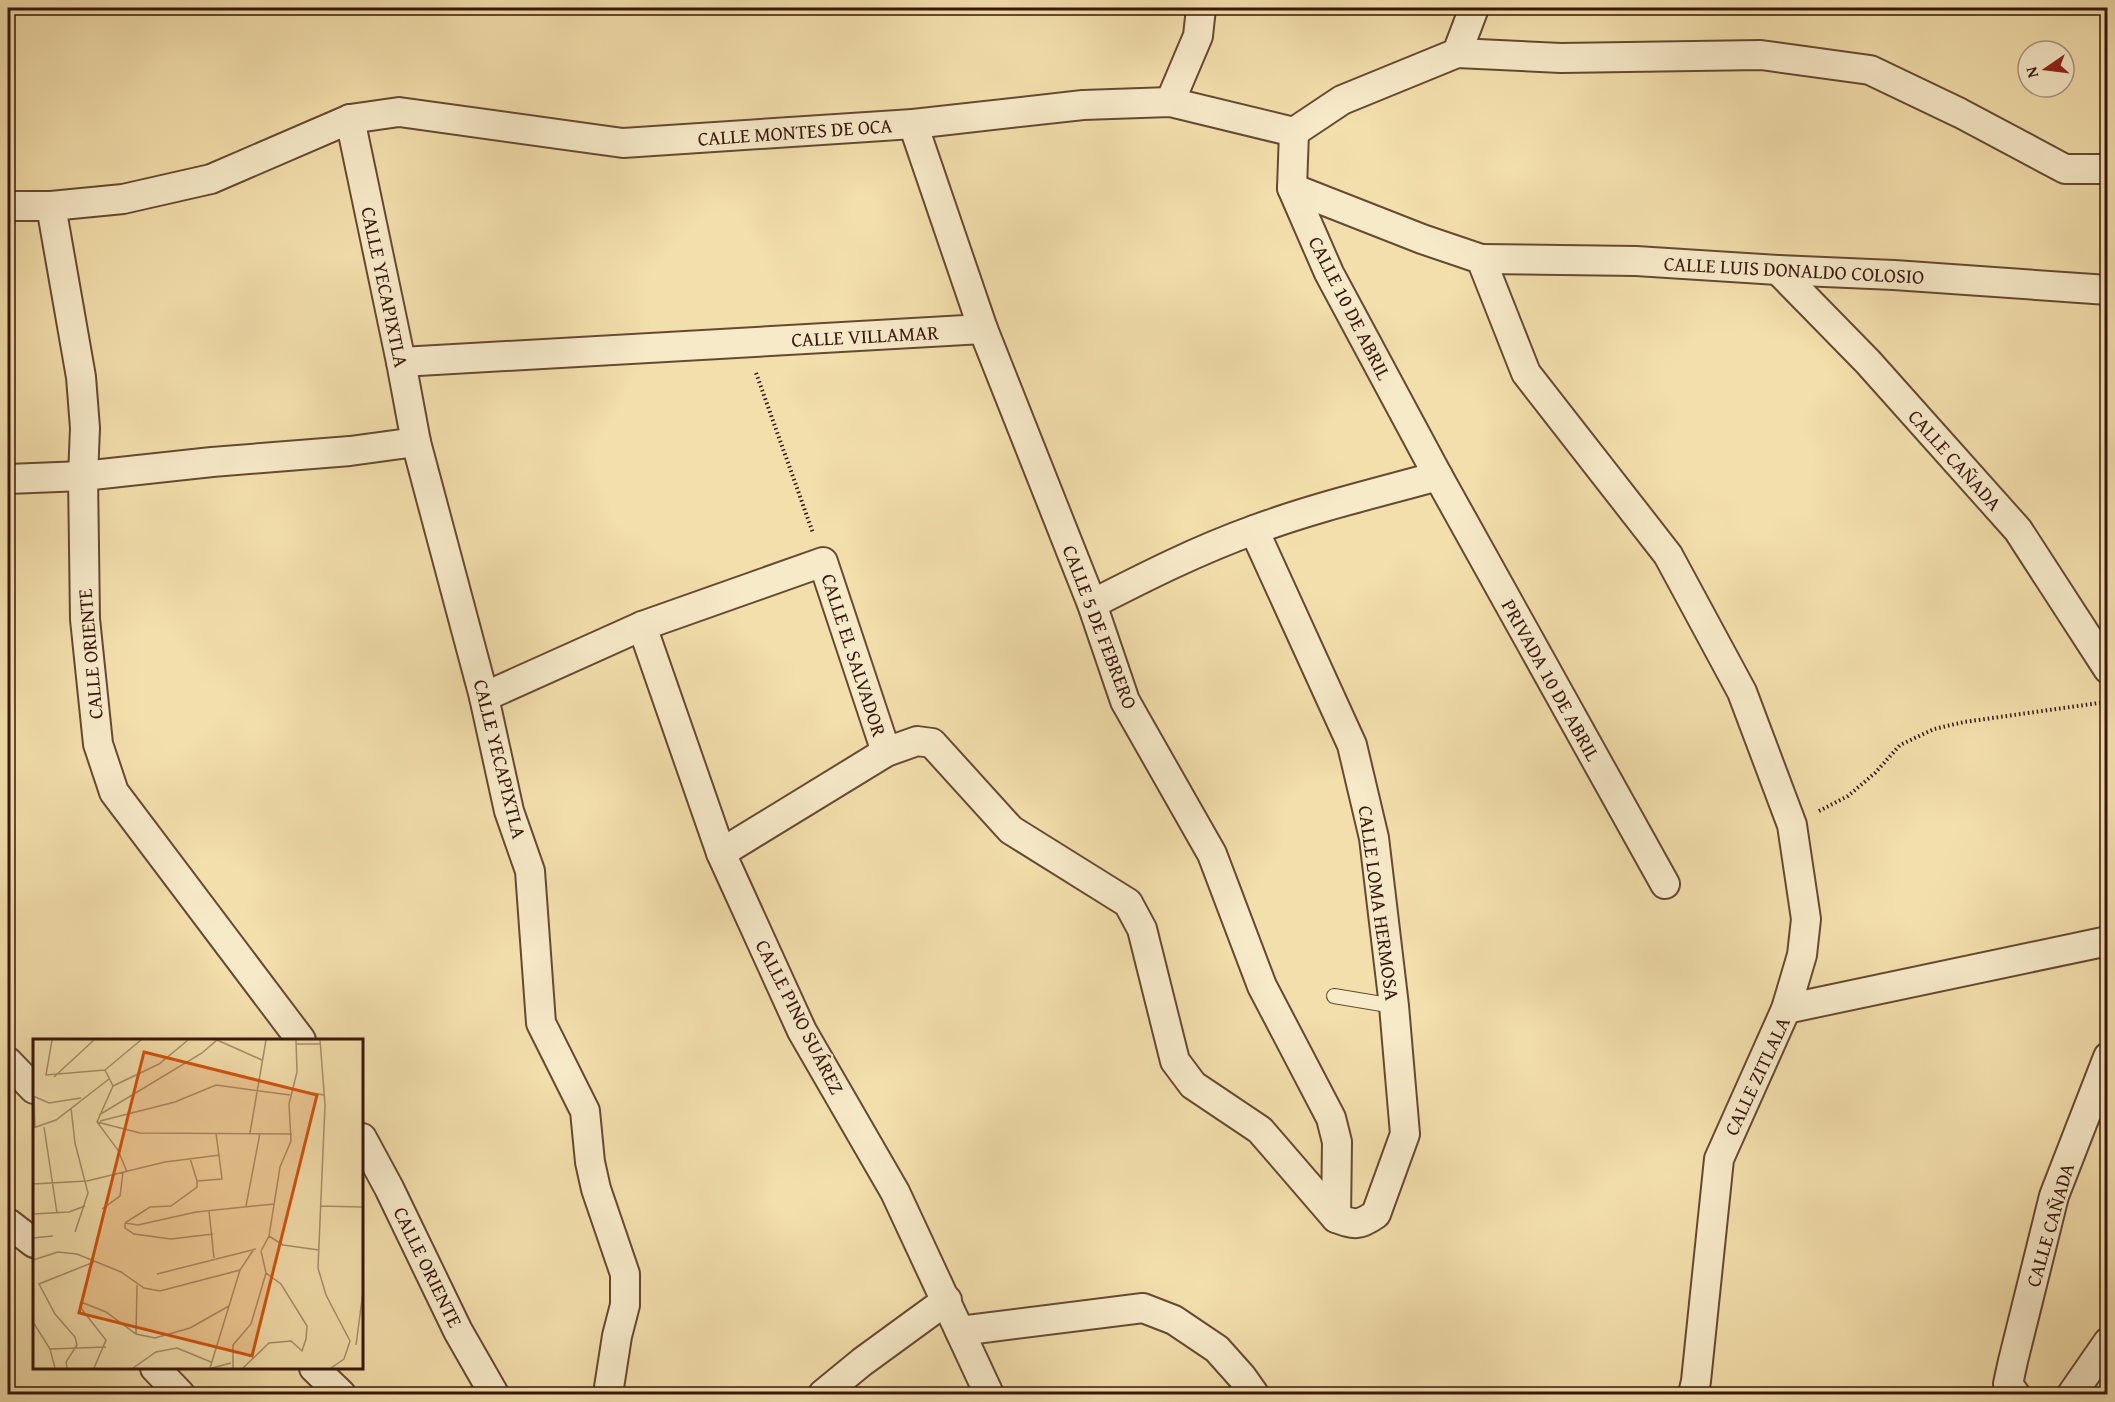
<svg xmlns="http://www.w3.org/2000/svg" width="2115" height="1402" font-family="'Gentium Book Plus',serif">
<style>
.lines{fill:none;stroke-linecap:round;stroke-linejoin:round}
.service-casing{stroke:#664932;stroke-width:16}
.minor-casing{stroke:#664932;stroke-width:32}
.path{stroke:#37170a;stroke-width:4;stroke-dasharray:1.5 3;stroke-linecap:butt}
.service{stroke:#f7eac9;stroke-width:14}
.minor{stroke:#f7eac9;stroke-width:28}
.labels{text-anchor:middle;stroke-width:4.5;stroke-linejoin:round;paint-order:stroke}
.street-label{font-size:20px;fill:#37170a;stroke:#f7eac9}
.inset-road{fill:none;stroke:#a88f6b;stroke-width:1.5}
.view{fill:#d6520c;fill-opacity:0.15;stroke:#d6520c;stroke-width:3}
.inset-edge{fill:none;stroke:#37170a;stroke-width:3}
</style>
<rect width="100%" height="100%" fill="#f3dfac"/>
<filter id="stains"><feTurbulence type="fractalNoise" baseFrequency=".00333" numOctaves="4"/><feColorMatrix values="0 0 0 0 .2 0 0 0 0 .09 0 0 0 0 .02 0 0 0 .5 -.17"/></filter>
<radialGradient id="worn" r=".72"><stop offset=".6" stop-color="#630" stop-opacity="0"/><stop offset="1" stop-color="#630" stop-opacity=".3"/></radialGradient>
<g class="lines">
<defs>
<path id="service" d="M1334,996L1394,1006"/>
<g id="minor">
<path d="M1457,53L1561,58L1761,55L1870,70L1960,113L2065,169H2108"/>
<path d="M1170,102L1198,36L1201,8"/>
<path d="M350,119L401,362L416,442L484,697L509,811L530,871L541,1023L585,1111L590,1162L596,1189L625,1274V1305L617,1336L608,1394"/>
<path d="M913,124L983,329L1092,604L1125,701L1212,854L1262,986L1331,1118L1337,1142L1336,1218"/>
<path d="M1294,132L1292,188L1329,273L1438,476L1665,884"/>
<path d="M1294,132L1342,100L1457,53L1474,8"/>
<path d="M1292,188L1422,239L1481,259L1526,373L1668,555L1742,692L1792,825L1806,919L1802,955L1786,1009L1719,1159L1696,1381L1693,1394"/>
<path d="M8,206H51L123,199L211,179L350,119L399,112L623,143L913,124L1083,105L1170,102L1294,132"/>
<path d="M51,206L81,377L85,428L83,476L85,619L98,744L114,792L301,1040"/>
<path d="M1481,259L1636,261L1778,270L1894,275L2108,290"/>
<path d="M1778,270L1868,362L2018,530L2108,669"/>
<path d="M401,362L983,329"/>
<path d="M8,479L83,476L212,462L350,451L416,442"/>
<path d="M1092,604C1145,577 1198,550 1254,530C1313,508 1376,493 1438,476"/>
<path d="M642,626L721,853L802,1031L895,1192L989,1394"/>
<path d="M484,697L642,626L823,562L886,752"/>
<path d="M721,853L886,752L917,741L932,743L1011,830L1128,903L1142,929L1175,1061L1193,1085L1260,1130L1336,1218C1355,1225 1359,1226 1376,1214L1405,1134L1394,1006L1374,838L1352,745L1254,530"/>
<path d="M1786,1009L2108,941"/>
<path d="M8,1062L34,1089"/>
<path d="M362,1138L389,1188L458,1331L494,1394"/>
<path d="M8,1223L34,1243"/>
<path d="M960,1331L1143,1308L1174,1320L1217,1349L1242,1377L1254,1394"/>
<path d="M155,1368L180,1394"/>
<path d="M314,1368L341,1394"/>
<path d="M823,1394L862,1362L947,1300"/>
<path d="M2015,1394L2008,1384L2013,1361L2054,1196L2108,1057"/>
<path d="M2072,1394L2108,1342"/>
</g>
</defs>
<use href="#service" class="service-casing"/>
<use href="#minor" class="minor-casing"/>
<g class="path">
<path d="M756,373L813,533"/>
<path d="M1819,811L1848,796L1875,773L1900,745L1934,729L1964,722L2106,702"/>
</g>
<use href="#service" class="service"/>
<use href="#minor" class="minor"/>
</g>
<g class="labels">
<g class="street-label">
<text transform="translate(795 132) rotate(-4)" y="7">CALLE MONTES DE OCA</text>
<text transform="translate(1794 270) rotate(3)" y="7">CALLE LUIS DONALDO COLOSIO</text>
<text transform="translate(385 287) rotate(78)" y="7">CALLE YECAPIXTLA</text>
<text transform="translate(1350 308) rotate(63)" y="7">CALLE 10 DE ABRIL</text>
<text transform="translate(865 336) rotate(-3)" y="7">CALLE VILLAMAR</text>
<text transform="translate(1955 460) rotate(48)" y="7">CALLE CAÑADA</text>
<text transform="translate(1100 627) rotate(69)" y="7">CALLE 5 DE FEBRERO</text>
<text transform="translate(90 654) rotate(-95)" y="7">CALLE ORIENTE</text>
<text transform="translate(854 655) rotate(72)" y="7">CALLE EL SALVADOR</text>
<text transform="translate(1551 680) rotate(61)" y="7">PRIVADA 10 DE ABRIL</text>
<text transform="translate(500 759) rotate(76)" y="7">CALLE YECAPIXTLA</text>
<text transform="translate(1379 903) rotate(82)" y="7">CALLE LOMA HERMOSA</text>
<text transform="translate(800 1017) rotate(63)" y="7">CALLE PINO SUÁREZ</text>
<text transform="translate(1757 1076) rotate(-65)" y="7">CALLE ZITLALA</text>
<text transform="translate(2050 1225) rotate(-74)" y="7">CALLE CAÑADA</text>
<text transform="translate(428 1267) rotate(64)" y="7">CALLE ORIENTE</text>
</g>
</g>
<g transform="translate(33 1039)">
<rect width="330" height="330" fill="#f3dfac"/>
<path class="inset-road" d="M19,1L13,36L72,31M287,1L292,66L285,229L293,256L317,302L311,320L298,329M263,5H287M72,31L80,47L64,83L85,111L94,133M72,31L108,1M21,38L61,1M80,47L126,25L155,1M268,52L291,56M0,57L16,64L48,59M1,58L2,89M38,69L42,104L55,154L42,193M66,76L169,14L184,1L229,21M67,82L142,63L183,46L257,56M64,83L107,94L259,95M11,88L24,174M0,89L23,81L76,40M217,94L233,1M157,119L164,142M164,142L189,140L183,94M0,145L54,142L132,123L187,116M213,167L227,94M287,167L330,168M69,170L87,157L90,133M176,172L181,219M0,175L36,173L52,167M92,184L105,186L163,173L241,165M92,184V189L101,195L138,200L180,195M92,184L117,168L138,167L164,148V142M236,197L250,206L286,211M0,199L20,197M228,212L236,197L247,128L258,102L256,65L264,33L263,1M0,221L25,213L44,215L88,233L111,249L127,252L207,231L221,210M124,235L223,210M0,283L17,310L22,329M103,295L104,246M323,306L330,253M17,310L73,308M34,329L33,323L44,306L42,298L22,275L6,245L61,223M61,329L73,301L47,268L48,263L73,273L103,295L122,299L157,289L196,267M100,329L123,313L144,309L178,323M177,329L207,231M179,329L198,324M200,329V306L218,285L233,234M210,329L236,304L258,302L269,312L273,300L274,287L248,245L233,234L228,212"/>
<path class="view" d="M111,13L284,56L219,317L46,274Z"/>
<rect width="330" height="330" class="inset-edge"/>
</g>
<rect width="2115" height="1402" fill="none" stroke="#f3dfac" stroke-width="30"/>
<rect x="9" y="9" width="2097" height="1384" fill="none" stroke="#37170a" stroke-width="3"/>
<rect x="15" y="15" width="2085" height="1372" fill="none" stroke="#37170a" stroke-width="1.5"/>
<g transform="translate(2046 69) rotate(256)"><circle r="28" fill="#f7eac9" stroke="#aa967d" stroke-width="1.5"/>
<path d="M0-4.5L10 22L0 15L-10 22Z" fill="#8f2418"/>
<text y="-9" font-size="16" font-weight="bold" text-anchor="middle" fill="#37170a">N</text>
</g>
<rect width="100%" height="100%" filter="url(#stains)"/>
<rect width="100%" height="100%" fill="url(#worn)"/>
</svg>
